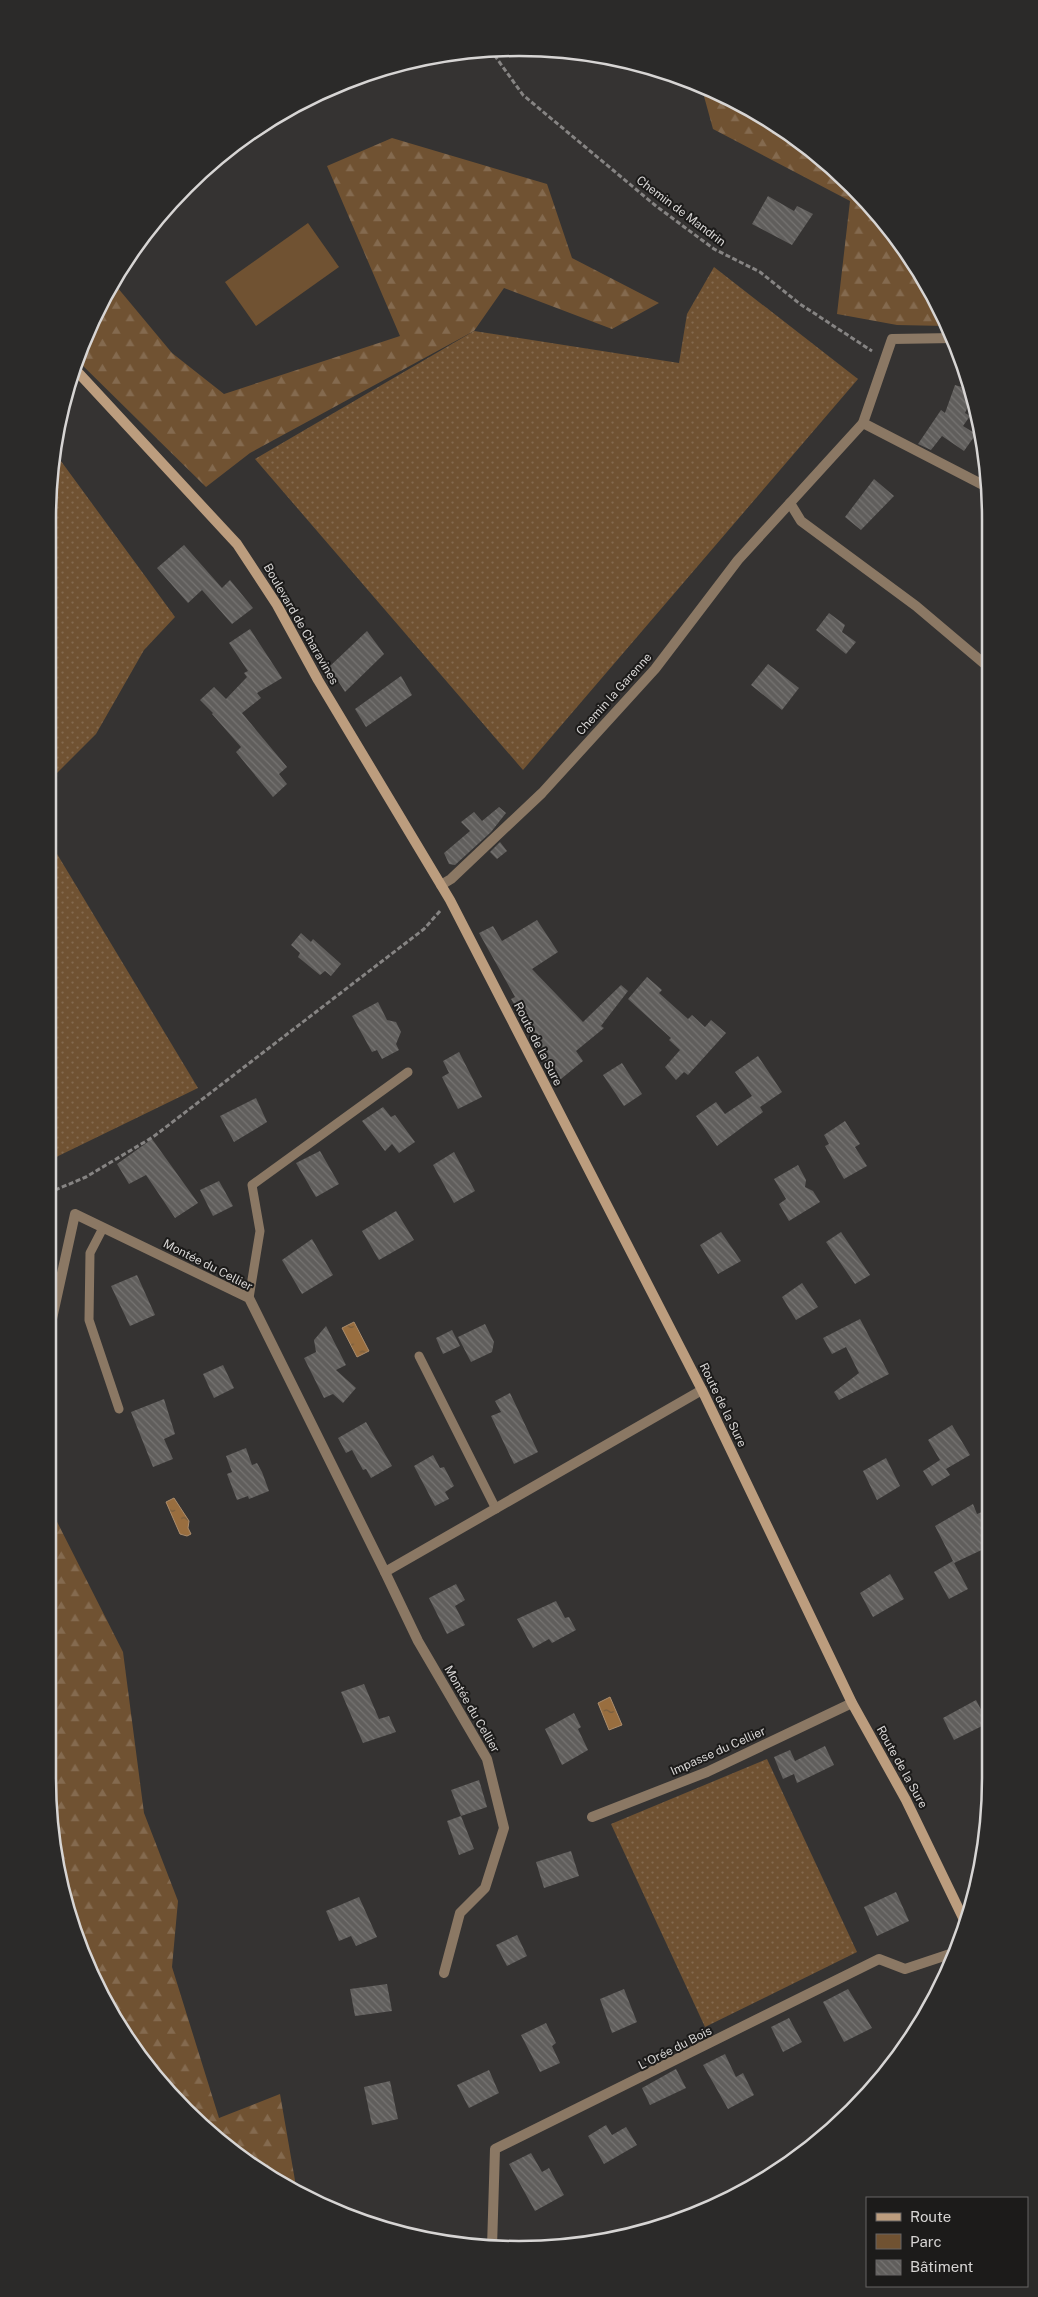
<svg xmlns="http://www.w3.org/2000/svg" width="1038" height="2297" font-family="'Public Sans',sans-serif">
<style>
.grass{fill:url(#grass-dots)}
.forest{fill:url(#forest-firs)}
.park{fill:#705232}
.water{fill:url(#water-ripples);stroke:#ac8d6c}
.building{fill:url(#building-back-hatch)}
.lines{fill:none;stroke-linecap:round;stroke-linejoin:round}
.path{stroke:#868483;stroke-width:3;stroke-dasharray:5 2.5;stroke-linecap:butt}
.service{stroke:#8b7864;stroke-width:9}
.minor{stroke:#8b7864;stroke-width:10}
.secondary{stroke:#bc9d7e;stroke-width:10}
.labels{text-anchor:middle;stroke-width:4;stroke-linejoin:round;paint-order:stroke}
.street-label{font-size:12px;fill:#d7d5d4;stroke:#1c1b1a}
.rim{fill:none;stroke:#d7d5d4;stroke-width:2.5}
</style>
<defs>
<pattern id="grass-dots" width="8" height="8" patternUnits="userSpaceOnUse" patternTransform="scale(1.25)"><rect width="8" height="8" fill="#705232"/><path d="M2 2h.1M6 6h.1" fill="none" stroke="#846a4f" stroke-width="1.8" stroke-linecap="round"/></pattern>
<pattern id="forest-firs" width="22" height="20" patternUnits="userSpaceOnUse" patternTransform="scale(1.25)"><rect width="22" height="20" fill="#705232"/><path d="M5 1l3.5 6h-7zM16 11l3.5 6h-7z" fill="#846a4f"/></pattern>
<pattern id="water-ripples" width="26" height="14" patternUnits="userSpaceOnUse" patternTransform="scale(1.25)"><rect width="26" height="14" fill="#996e3f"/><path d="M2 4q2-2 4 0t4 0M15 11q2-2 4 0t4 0" fill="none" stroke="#755c3f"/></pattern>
<pattern id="building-back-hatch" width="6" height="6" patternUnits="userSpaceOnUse" patternTransform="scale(1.25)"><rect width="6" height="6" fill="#605e5c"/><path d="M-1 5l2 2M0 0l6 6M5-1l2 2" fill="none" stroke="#767472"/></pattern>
</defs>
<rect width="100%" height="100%" fill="#353332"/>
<g class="grass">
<path d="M714,267L858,379L523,770L255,459L474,331L679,363L687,314Z"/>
<path d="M58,457L175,617L144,650L96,734L48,782V519Z"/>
<path d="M48,839L198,1088L48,1161Z"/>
<path d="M767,1759L857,1952L705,2027L611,1824Z"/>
</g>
<g class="forest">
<path d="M702,89L806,145L893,232L947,326L897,325L837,314L850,201L713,129Z"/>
<path d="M392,138L547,184L572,258L659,303L612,329L504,288L474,331L250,453L206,487L76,359L111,283L112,281L172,353L224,394L400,336L327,166Z"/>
<path d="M48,1504L123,1652L144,1813L178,1901L172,1967L219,2118L280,2094L297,2192L283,2186L164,2089L111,2013L73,1930L48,1778Z"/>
</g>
<path class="park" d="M308,223L339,267L256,326L225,282Z"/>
<g class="water">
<path d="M354,1322L369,1351L357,1357L342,1328Z"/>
<path d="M174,1498L189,1521L188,1528L191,1534L187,1536L180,1534L166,1502Z"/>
<path d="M610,1697L622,1725L609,1730L598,1703Z"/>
</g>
<g class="building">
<path d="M768,196L794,211L797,206L813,214L792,245L752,224Z"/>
<path d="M955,385L968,389L971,399L965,413L970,416L963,426L976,434L964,451L942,436L931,450L918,444L941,410L945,413Z"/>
<path d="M874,479L894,496L861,530L845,517Z"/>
<path d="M184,545L222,588L230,580L253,608L232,624L202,590L188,603L157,568Z"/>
<path d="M829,613L845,625L842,632L856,642L846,654L816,630Z"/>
<path d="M250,629L282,678L257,693L261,698L242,713L287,767L279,774L287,784L273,797L236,752L241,747L212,714L213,713L200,700L214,687L226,699L247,677L244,673L248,671L229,643Z"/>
<path d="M367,631L384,654L345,692L329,667Z"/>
<path d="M768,664L799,688L782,710L751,685Z"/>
<path d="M401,676L412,695L366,727L355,709Z"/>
<path d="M499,807L506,813L491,832L455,865L449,864L444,853L470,831L461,822L474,812L482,821Z"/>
<path d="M500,842L507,851L497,859L490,852Z"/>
<path d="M537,920L558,952L532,969L583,1022L621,985L628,991L601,1026L604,1028L576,1051L583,1061L556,1083L543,1060L544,1054L511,999L515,997L479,933L493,926L502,941Z"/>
<path d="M301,933L311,942L313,939L341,964L331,976L325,971L320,975L298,957L300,953L291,945Z"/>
<path d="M647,977L662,990L659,993L688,1019L692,1015L705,1027L711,1020L726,1033L688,1075L684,1072L676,1080L665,1067L680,1050L669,1040L671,1038L628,999Z"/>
<path d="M378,1002L387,1020L396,1022L401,1032L396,1044L399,1050L382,1059L377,1050L372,1052L352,1016Z"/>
<path d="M459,1052L482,1097L458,1109L442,1077L449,1073L443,1061Z"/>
<path d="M758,1056L782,1092L760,1107L763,1112L717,1146L696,1116L716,1102L725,1114L752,1096L735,1072Z"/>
<path d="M622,1063L642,1094L624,1106L603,1075Z"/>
<path d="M256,1098L267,1122L234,1142L220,1116Z"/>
<path d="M383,1107L391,1117L395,1115L415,1142L399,1153L392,1144L385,1151L362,1121Z"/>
<path d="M845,1121L860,1144L855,1147L867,1166L844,1179L825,1146L829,1144L824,1135Z"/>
<path d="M152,1139L198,1203L175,1218L146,1175L129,1184L117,1164Z"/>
<path d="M320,1151L339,1184L316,1197L296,1163Z"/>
<path d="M454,1152L475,1191L454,1203L433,1165Z"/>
<path d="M798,1165L806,1180L805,1187L813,1191L820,1202L789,1221L779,1204L786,1199L774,1179Z"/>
<path d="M219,1181L233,1206L213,1216L200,1190Z"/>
<path d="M396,1211L414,1240L379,1260L362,1231Z"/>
<path d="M721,1232L741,1261L718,1274L700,1245Z"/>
<path d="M841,1232L870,1275L855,1284L826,1242Z"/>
<path d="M312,1239L333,1275L302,1294L282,1260Z"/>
<path d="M137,1275L155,1315L130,1326L111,1286Z"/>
<path d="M802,1283L818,1307L796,1320L782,1297Z"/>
<path d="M860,1319L889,1374L839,1400L834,1392L859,1373L846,1347L832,1354L823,1338Z"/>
<path d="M485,1324L494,1342L492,1352L471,1362L458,1337Z"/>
<path d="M326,1326L346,1365L336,1370L356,1388L343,1403L333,1394L324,1398L304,1358L316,1352L314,1340Z"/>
<path d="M452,1330L460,1346L443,1354L436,1338Z"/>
<path d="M223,1365L234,1388L214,1398L203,1374Z"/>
<path d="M510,1393L538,1452L514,1464L491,1416L501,1412L495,1401Z"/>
<path d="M164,1399L175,1434L164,1439L173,1459L153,1467L131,1412Z"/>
<path d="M366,1422L392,1466L371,1478L366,1469L363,1470L352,1450L346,1453L338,1438Z"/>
<path d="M952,1425L970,1455L946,1469L950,1475L932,1486L923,1471L940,1460L928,1440Z"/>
<path d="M246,1448L252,1465L257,1463L262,1472L269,1491L249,1499L248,1496L237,1500L227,1474L232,1472L226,1456Z"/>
<path d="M433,1455L440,1468L444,1467L454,1486L445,1492L449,1499L435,1506L414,1466Z"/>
<path d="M886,1458L900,1486L877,1500L863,1471Z"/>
<path d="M973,1504L977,1514L982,1512L990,1526V1546L954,1563L935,1526Z"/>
<path d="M953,1561L968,1589L949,1599L934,1572Z"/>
<path d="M890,1574L904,1599L873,1617L860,1593Z"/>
<path d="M456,1584L465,1600L455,1606L465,1625L447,1634L429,1598Z"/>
<path d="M556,1601L565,1618L569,1617L576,1630L552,1643L549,1639L533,1648L517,1619Z"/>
<path d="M364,1684L379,1719L389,1716L396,1732L363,1743L341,1692Z"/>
<path d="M976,1700L988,1723L954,1740L943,1718Z"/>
<path d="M574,1713L581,1727L578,1729L588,1750L562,1765L545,1729Z"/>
<path d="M825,1746L834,1765L797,1783L794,1774L783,1779L774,1757L790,1750L795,1761Z"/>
<path d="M479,1780L487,1807L461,1816L451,1790Z"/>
<path d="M461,1816L474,1849L459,1855L447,1821Z"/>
<path d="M571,1851L579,1876L544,1888L536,1862Z"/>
<path d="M896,1892L909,1921L877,1936L864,1907Z"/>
<path d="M359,1897L377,1937L356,1946L351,1936L339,1941L326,1911Z"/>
<path d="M517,1935L527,1956L507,1966L496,1945Z"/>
<path d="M387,1984L392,2011L355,2016L350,1989Z"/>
<path d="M624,1989L637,2022L612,2033L600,1999Z"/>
<path d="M848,1989L872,2028L844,2042L823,2002Z"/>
<path d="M789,2018L802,2042L783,2052L771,2027Z"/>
<path d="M546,2023L556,2043L552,2046L560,2063L540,2072L521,2035Z"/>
<path d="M725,2054L736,2077L743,2073L754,2095L728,2109L703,2065Z"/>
<path d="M676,2069L686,2088L650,2105L642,2088Z"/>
<path d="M489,2070L499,2093L469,2108L457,2085Z"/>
<path d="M390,2081L398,2119L372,2125L364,2087Z"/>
<path d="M606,2125L612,2135L626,2127L637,2145L604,2164L588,2136Z"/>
<path d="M531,2153L542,2172L549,2168L564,2195L535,2211L509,2164Z"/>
</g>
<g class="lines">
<g class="path">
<path d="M490,49L523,95L656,206L714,249L760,272L800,304L872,351"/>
<path d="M48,1193L86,1177L153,1137L424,929L440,911"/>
</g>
<g class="service">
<path d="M103,1228L90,1253L89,1320L119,1409"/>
<path d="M249,1298L260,1231L252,1185L408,1072"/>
<path d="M419,1356L496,1509"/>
</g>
<g class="minor">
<path d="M954,338L892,339L863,423L790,503L801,521L916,606L987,666"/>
<path d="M863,423L987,487"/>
<path d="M441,885L451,879L542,793L655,669L738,560L790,503"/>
<path d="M48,1337L75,1214L249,1298L385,1572"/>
<path d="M592,1817L707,1772L852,1703"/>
<path d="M444,1973L460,1913L485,1888L504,1828L487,1759L418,1641L385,1572L702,1390"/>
<path d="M492,2247L495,2149L879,1959L905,1969L956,1952"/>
</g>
<path class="secondary" d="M73,367L237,544L277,605L318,680L450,900L702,1390L852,1703L906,1800L966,1924"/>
</g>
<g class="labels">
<g class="street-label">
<text transform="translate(681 211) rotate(37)" y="4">Chemin de Mandrin</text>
<text transform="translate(301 624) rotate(60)" y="4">Boulevard de Charavines</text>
<text transform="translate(614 694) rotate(-48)" y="4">Chemin la Garenne</text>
<text transform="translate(538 1044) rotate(63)" y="4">Route de la Sure</text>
<text transform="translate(208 1265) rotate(27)" y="4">Montée du Cellier</text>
<text transform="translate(723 1405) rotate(64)" y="4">Route de la Sure</text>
<text transform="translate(472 1709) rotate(60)" y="4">Montée du Cellier</text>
<text transform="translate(718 1751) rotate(-24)" y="4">Impasse du Cellier</text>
<text transform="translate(902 1767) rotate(61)" y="4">Route de la Sure</text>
<text transform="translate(675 2048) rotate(-27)" y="4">L'Orée du Bois</text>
</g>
</g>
<path d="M0 0H1038V2297H0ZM519 56H519A463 463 0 0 1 982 519V1778A463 463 0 0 1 519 2241H519A463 463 0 0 1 56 1778V519A463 463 0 0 1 519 56Z" fill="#2b2a29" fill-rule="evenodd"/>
<path class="rim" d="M519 56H519A463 463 0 0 1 982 519V1778A463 463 0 0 1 519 2241H519A463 463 0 0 1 56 1778V519A463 463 0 0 1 519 56Z"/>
<rect x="866" y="2197" width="162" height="90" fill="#1c1b1a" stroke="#676564"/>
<rect x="876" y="2213" width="25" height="8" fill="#bc9d7e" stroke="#676564"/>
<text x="910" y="2222" font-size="15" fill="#d7d5d4">Route</text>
<rect x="876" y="2234" width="25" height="15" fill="#705232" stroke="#676564"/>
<text x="910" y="2247" font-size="15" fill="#d7d5d4">Parc</text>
<rect x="876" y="2260" width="25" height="15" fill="url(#building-back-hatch)" stroke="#676564"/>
<text x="910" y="2272" font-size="15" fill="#d7d5d4">Bâtiment</text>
</svg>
